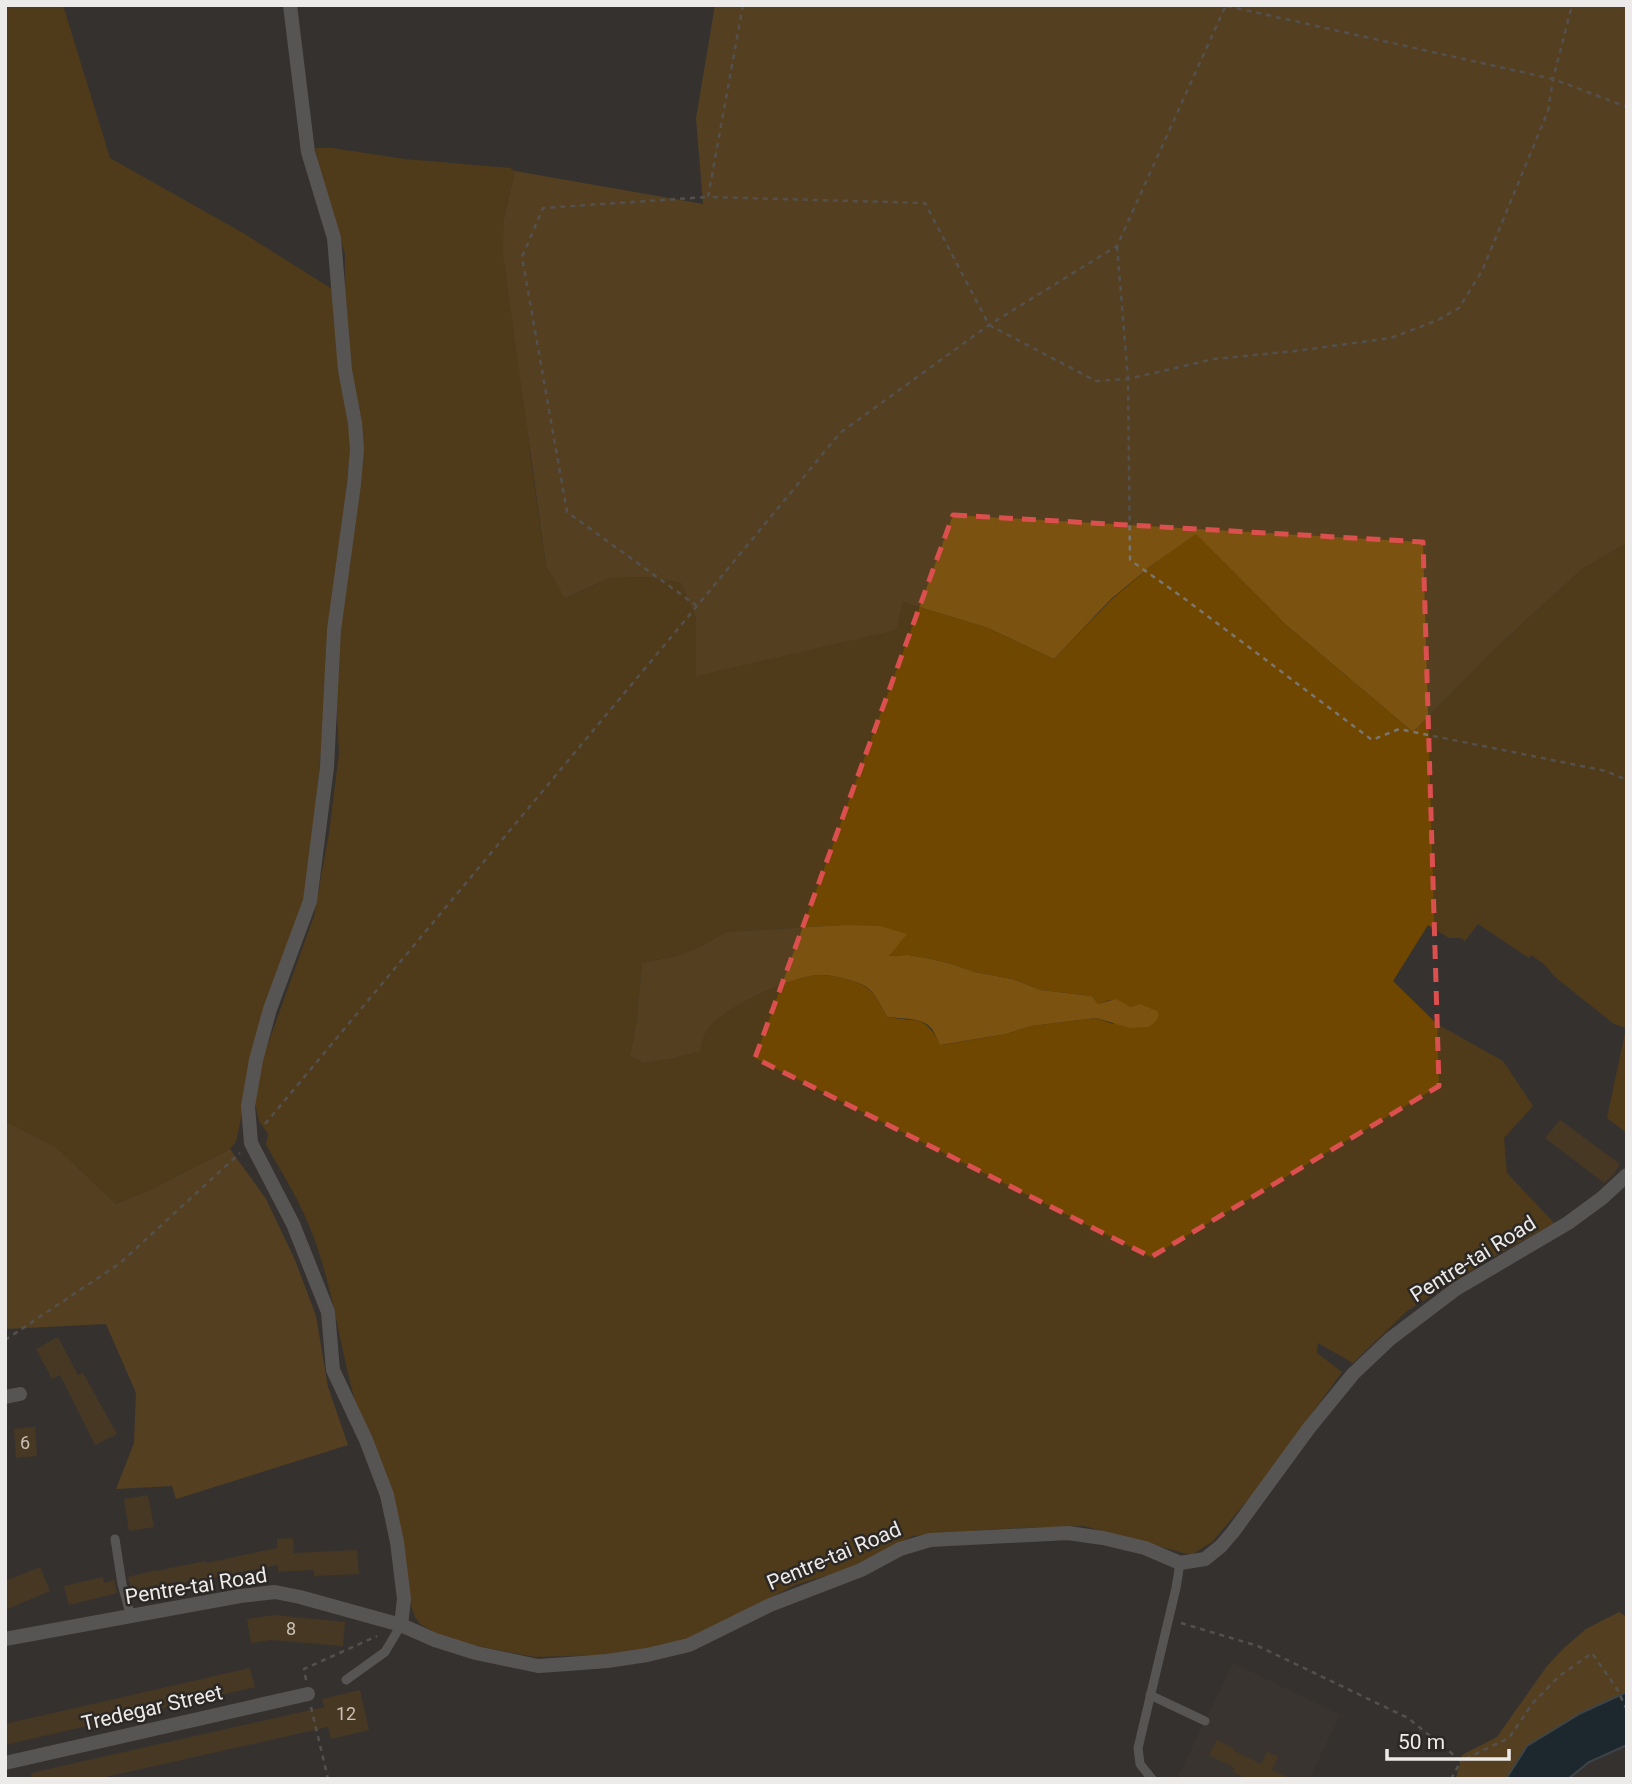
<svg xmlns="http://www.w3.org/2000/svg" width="1632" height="1784" font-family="Roboto,sans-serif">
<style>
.built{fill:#403931}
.green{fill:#6f4700;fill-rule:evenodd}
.forest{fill:#7b520f}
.water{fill:#001e2d;stroke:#475c65;stroke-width:2}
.building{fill:#5e4015}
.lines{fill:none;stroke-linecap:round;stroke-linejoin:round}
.path{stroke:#787673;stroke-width:2.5;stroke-dasharray:5 5;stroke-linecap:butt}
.service{stroke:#82807f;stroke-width:9}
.pedestrian{stroke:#82807f;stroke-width:14}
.minor{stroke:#82807f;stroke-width:14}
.marked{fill:none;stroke:#db4f4f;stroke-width:5;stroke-dasharray:14 9;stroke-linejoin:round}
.labels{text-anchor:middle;stroke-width:5;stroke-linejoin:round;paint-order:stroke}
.number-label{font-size:18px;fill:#c9c0b4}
.street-label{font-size:21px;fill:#edebe9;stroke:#2b2825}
</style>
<rect width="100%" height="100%" fill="#35322f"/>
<path class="built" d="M1233,1663L1340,1715L1309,1779H1177Z"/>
<g class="green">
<path d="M5,5H63L110,158L243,233L332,289L351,440L308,886L261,1024L236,1142L230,1149L154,1188L116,1204L57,1148L5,1121Z"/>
<path d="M315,148H332L405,159L510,168L515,171L504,219L531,461L546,566L566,598L611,578L646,577L681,583L696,618L697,675L895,630L903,602L988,628L1054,659L1111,600L1152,565L1196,533L1285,624L1413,732L1499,645L1582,569L1627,543V1133L1607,1118L1626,1028L1614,1024L1555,977L1544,964L1531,955L1529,958L1478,924L1465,941L1461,938H1449L1428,925L1393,981L1437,1024L1503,1061L1533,1106L1504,1138L1507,1173L1554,1223L1490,1259L1407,1311L1353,1363L1318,1343L1317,1353L1342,1372L1256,1490L1212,1542L1191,1555L1084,1526L997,1529L913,1536L845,1570L795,1585L686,1640L660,1646L601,1655L535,1657L482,1647L441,1636L420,1624L415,1617L410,1603C391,1536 372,1469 355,1401C340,1346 333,1289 313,1235C301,1203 283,1174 266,1145L268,1134L259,1121L255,1103L261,1063L314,916L329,833L339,753L336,696L342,605L363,460L362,430L348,349L345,301V254L328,200ZM844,925L888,956L908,955L926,958L948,963L975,972L1012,979L1041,990L1092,996L1098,1004L1110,1000L1131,1007L1113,1024L1096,1018L1031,1026L1006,1034L941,1045C923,1013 919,1023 887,1017C881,1006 875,992 864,986C853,980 835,975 822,975C796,974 727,1006 709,1026C704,1032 702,1043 699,1051L671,1059L644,1063L630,1056L637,1018L642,963L677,956L700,947L726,932Z"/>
</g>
<g class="forest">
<path d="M715,5H1627V543L1582,569L1499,645L1413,732L1285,624L1196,534L1152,565L1111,599L1054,659L988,628L903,602L896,630L696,676V618L681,583L646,577L611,578L565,598L546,566L503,252L504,219L515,171L703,204L696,118Z"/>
<path d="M844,925L880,926L907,934L889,956L908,955L926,958L948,963L975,972L1012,979L1041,990L1092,996L1098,1004L1116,999L1131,1007L1140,1004L1157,1011L1159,1015L1156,1021L1149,1027L1130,1028L1096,1018L1031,1026L1006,1034L940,1045C938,1040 935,1034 932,1029C923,1017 901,1019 887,1017C881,1006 875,992 865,986C853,980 835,975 822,975C796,974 727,1006 710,1026C704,1032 702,1043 700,1051L671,1059L644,1063L630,1056L637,1018L642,963L677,956L700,947L726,932Z"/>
<path d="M5,1121L57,1148L116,1204L154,1188L230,1149L266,1199L295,1260L316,1316L328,1387L348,1445L176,1499L172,1486L116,1489L134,1443L136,1393L106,1324L5,1329Z"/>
<path d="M1619,1612L1627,1617V1692L1581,1713L1527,1746L1506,1779H1456L1462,1755L1497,1737L1547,1666L1564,1648L1586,1629Z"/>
</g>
<path class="water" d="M1627,1692V1745L1589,1762L1568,1779H1506L1527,1746L1581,1713Z"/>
<g class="building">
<path d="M1560,1120L1620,1164L1613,1175L1604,1183L1545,1138Z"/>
<path d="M58,1337L78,1375L83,1373L117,1434L95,1445L60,1375L52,1379L36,1349Z"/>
<path d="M35,1427L37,1456L16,1458L14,1429Z"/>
<path d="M148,1495L154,1527L129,1531L124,1499Z"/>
<path d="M293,1538L294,1553L357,1550L359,1574L314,1576V1570L278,1572V1565L178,1584V1581L132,1593L128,1577L156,1570V1571L206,1561V1563L277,1548V1539Z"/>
<path d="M40,1567L50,1591L5,1610V1581Z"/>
<path d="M103,1577L104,1583L114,1580L117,1593L69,1605L64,1586Z"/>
<path d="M275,1615L345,1622L343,1646L271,1640L251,1643L247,1619Z"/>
<path d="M250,1668L255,1687L5,1745V1724Z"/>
<path d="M360,1690L369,1730L331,1739L328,1727L97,1779H32L31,1773L324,1707L322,1699Z"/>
<path d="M1217,1740L1235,1749L1234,1751L1261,1764L1267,1752L1278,1757L1272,1770L1291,1779H1248L1233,1772L1235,1768L1209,1755Z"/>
</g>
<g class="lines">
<g class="path">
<path d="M743,5L708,197L925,203L989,325L1096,381L1128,379L1214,359L1295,351L1391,338L1438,320L1459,308L1482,271L1548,111L1553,79L1572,5"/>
<path d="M1227,6L1553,79L1627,107"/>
<path d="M1117,246L1128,379L1130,560L1185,599L1372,740L1399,729L1606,771L1627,780"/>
<path d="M697,606L567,512L522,257L543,208L708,197"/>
<path d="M265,1124L697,606L840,433L989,325L1117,246L1226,5"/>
<path d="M5,1340L119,1264L240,1153"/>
<path d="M1181,1623L1258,1646L1408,1718L1461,1761L1509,1738L1532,1704L1558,1677L1592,1653L1617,1689L1627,1710"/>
<path d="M306,1680L304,1669L377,1636"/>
<path d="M311,1707L328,1779"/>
<path d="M1451,1779L1461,1761"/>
</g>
<g class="service">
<path d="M115,1539L122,1584L131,1617"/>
<path d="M346,1680L385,1652L401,1625"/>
<path d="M1150,1695L1205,1721"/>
<path d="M1152,1779L1140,1764L1138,1748L1176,1588L1180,1563"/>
</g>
<path class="pedestrian" d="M5,1763L308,1694"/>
<g class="minor">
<path d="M290,5L308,152L334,238L345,370L355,423L357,449L354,484L334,630L327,767L310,901L270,1009L256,1060L248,1106L251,1143L293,1224L328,1312L333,1370L366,1440L387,1495L397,1542L404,1599L401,1625"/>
<path d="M5,1397L20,1394"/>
<path d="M5,1639L240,1596L275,1592L300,1597L401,1625L435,1640L476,1653L538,1666L568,1664L607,1661L647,1655L689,1645L770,1605L861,1570L900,1549L930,1540L1068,1533L1103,1538L1145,1548L1180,1563L1205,1559L1221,1546L1233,1532L1309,1428L1353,1374L1390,1339L1456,1289L1568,1223L1602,1198L1627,1175"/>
</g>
</g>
<path d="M0 0H1632V1784H0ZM953,515L1423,542L1439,1086L1151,1257L755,1058Z" fill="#35322f" fill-opacity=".55" fill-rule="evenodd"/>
<path class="marked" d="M953,515L1423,542L1439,1086L1151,1257L755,1058Z"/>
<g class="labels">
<g class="number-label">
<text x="25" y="1449">6</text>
<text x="291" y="1635">8</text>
<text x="346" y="1720">12</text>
</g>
<g class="street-label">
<text transform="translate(1473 1259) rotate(-32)" y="7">Pentre-tai Road</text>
<text transform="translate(834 1556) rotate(-23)" y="7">Pentre-tai Road</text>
<text transform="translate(196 1586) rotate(-9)" y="7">Pentre-tai Road</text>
<text transform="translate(152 1708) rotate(-13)" y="7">Tredegar Street</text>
</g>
</g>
<rect width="1632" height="1784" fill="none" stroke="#edebe9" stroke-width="14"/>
<path d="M1387 1749v10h122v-10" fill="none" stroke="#edebe9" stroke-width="3.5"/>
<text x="1398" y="1749" font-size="21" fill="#edebe9" stroke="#2b2825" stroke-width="5" paint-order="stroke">50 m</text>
</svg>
